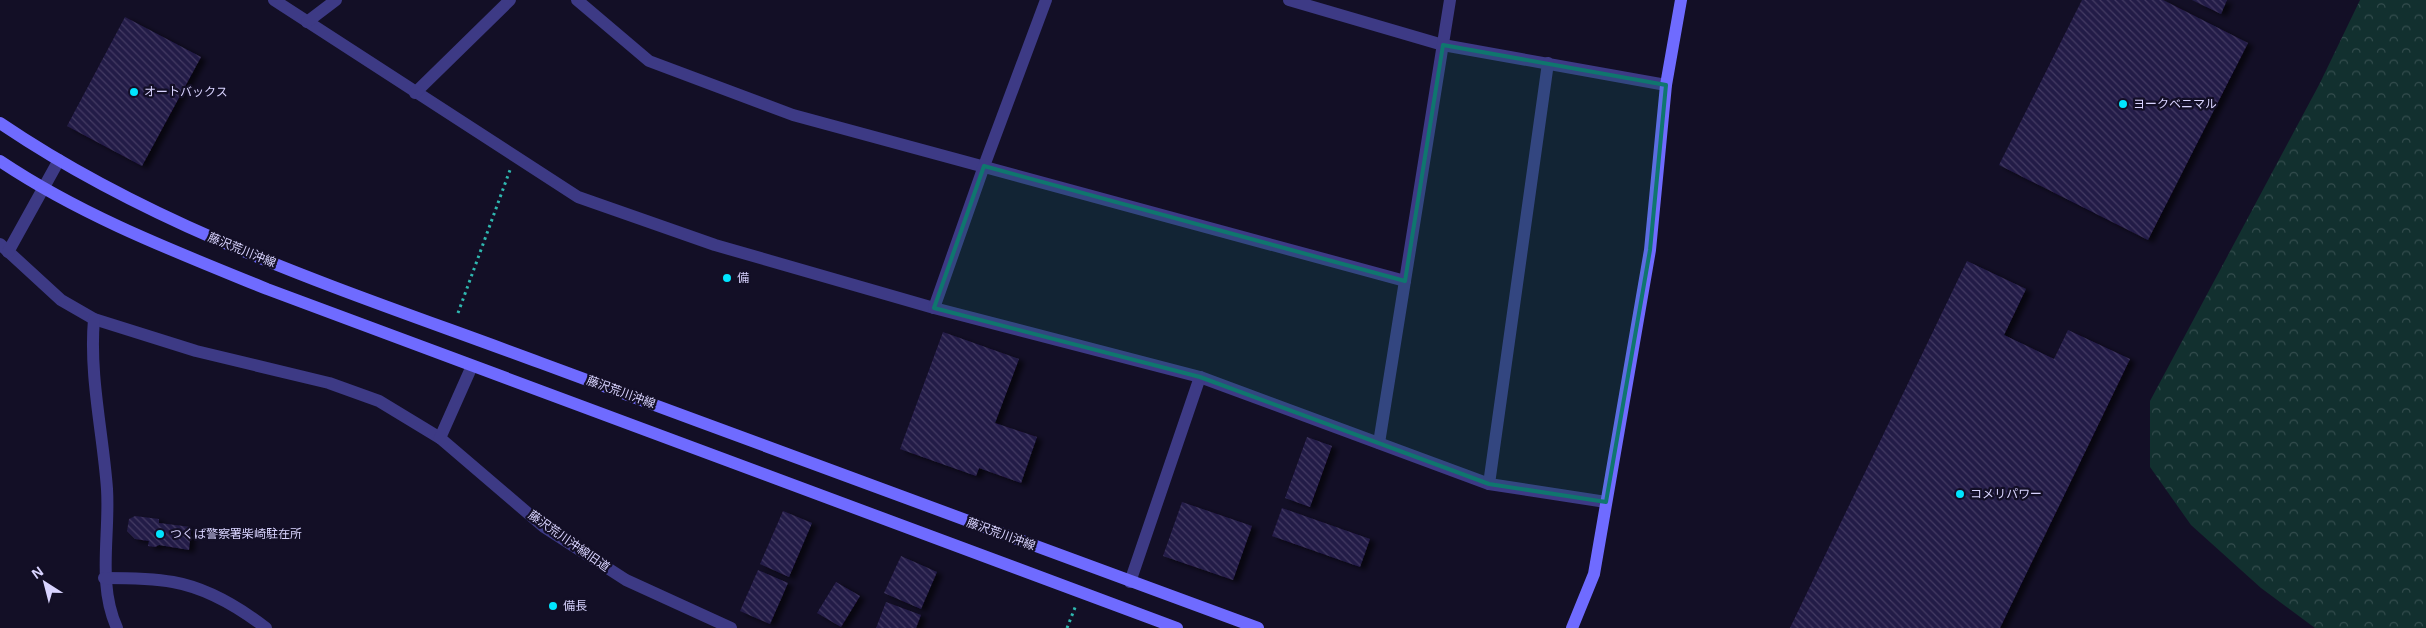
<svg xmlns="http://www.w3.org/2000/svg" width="2426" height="628" font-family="Arial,'Noto Sans JP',sans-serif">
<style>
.forest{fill:url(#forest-crowns)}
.building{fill:url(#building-back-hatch);filter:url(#shadow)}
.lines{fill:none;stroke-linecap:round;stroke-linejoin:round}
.path{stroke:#2fb8b0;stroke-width:3;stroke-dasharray:2.5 4;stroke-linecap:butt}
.street{stroke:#3d3a85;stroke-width:12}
.secondary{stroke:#6f6bff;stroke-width:12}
.marked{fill:#0f766e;fill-opacity:0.2;stroke:#0f766e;stroke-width:4;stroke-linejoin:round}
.poi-dot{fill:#00e5ff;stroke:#130f26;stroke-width:2}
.labels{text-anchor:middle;stroke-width:4.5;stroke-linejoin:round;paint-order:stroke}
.poi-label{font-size:12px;fill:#d9d4ff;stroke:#130f26;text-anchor:start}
.street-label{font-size:12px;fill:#d9d4ff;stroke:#130f26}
</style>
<defs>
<pattern id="forest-crowns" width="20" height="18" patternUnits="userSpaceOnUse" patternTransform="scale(1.25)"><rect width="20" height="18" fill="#12302f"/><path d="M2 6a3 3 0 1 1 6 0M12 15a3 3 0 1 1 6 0" fill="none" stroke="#344d4e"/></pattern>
<pattern id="building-back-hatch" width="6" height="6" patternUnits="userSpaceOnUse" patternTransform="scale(1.25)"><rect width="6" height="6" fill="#241b47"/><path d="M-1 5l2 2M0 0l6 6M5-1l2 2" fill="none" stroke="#433b63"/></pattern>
<filter id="shadow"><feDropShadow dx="5.5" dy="3" stdDeviation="2.5" flood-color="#0009"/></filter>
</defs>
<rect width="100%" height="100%" fill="#130f26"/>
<path class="forest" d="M2360,0H2426V628H2315L2261,588L2191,525L2150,467V401L2320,83Z"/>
<g class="building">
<path d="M2082,0H2163L2248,43L2148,240L1999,165Z"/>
<path d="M2192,0H2227L2221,14Z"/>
<path d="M125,17L201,57L142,166L67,126Z"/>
<path d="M1967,261L2026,289L2004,335L2054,359L2068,330L2130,359L2000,628H1790Z"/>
<path d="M943,332L1019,359L995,423L1037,437L1021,483L979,468L976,476L900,449Z"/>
<path d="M1307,437L1332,446L1310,507L1285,498Z"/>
<path d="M1182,502L1252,526L1233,580L1163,556Z"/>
<path d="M1282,508L1370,539L1360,567L1272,536Z"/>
<path d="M783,511L812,523L789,577L760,564Z"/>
<path d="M135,516L159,519V523L191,527L189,550L159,545L155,547L148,546L149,541L135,539L127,531L129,519Z"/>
<path d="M901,556L937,572L921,609L884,593Z"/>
<path d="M758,570L788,583L770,624L740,611Z"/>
<path d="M836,582L860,596L841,627L817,613Z"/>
<path d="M886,602L921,615L916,628H876Z"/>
</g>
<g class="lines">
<g class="path">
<path d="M458,313L510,170"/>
<path d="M1067,628L1076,605"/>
</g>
<g class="street">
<path d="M274,0L578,197L715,245L934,308L1200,377L1489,484L1606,502"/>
<path d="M577,0L649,61L793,115L1405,281"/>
<path d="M1289,0L1443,45L1666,85"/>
<path d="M307,22L336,0"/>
<path d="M415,93L510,0"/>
<path d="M0,244L61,300L94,319L196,351L329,383L379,401L440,438"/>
<path d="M8,252L59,160"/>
<path d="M934,308L984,166L1046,0"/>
<path d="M94,319C89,376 103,433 107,489C110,536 97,584 117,628"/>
<path d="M472,366L440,438L544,527L626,580L731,628"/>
<path d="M1379,443L1450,0"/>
<path d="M1489,484L1548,63"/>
<path d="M104,578C127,578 151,578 173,582C207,588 240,608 266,628"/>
<path d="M1130,582L1200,377"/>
</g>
<g class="secondary">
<path d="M0,123C165,235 356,294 541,363C780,451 1018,541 1258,628"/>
<path d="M0,161C82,216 176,252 267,289L1177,628"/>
<path d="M1572,628L1594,574L1650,250L1666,85L1681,0"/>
</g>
</g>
<path class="marked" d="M1443,45L1666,85L1650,250L1606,502L1489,484L1200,377L934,308L984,166L1405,281Z"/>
<g class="poi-dot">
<circle cx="134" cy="92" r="5"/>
<circle cx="2123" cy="104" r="5"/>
<circle cx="727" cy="278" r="5"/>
<circle cx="1960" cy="494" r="5"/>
<circle cx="160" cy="534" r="5"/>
<circle cx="553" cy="606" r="5"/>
</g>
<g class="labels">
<g class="poi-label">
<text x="144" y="96">オートバックス</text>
<text x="2133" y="108">ヨークベニマル</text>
<text x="737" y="282">備</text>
<text x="1970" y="498">コメリパワー</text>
<text x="170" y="538">つくば警察署柴崎駐在所</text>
<text x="563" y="610">備長</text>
</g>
<g class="street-label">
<text transform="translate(242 250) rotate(22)" y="4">藤沢荒川沖線</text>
<text transform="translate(621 392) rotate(20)" y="4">藤沢荒川沖線</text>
<text transform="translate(1001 534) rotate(20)" y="4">藤沢荒川沖線</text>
<text transform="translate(569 541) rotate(35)" y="4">藤沢荒川沖線旧道</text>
</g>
</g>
<g transform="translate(45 583) rotate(324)" stroke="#130f26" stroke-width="4" paint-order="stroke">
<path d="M0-4L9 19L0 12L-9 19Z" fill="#d9d4ff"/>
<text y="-8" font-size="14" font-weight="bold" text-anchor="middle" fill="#d9d4ff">N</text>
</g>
</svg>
